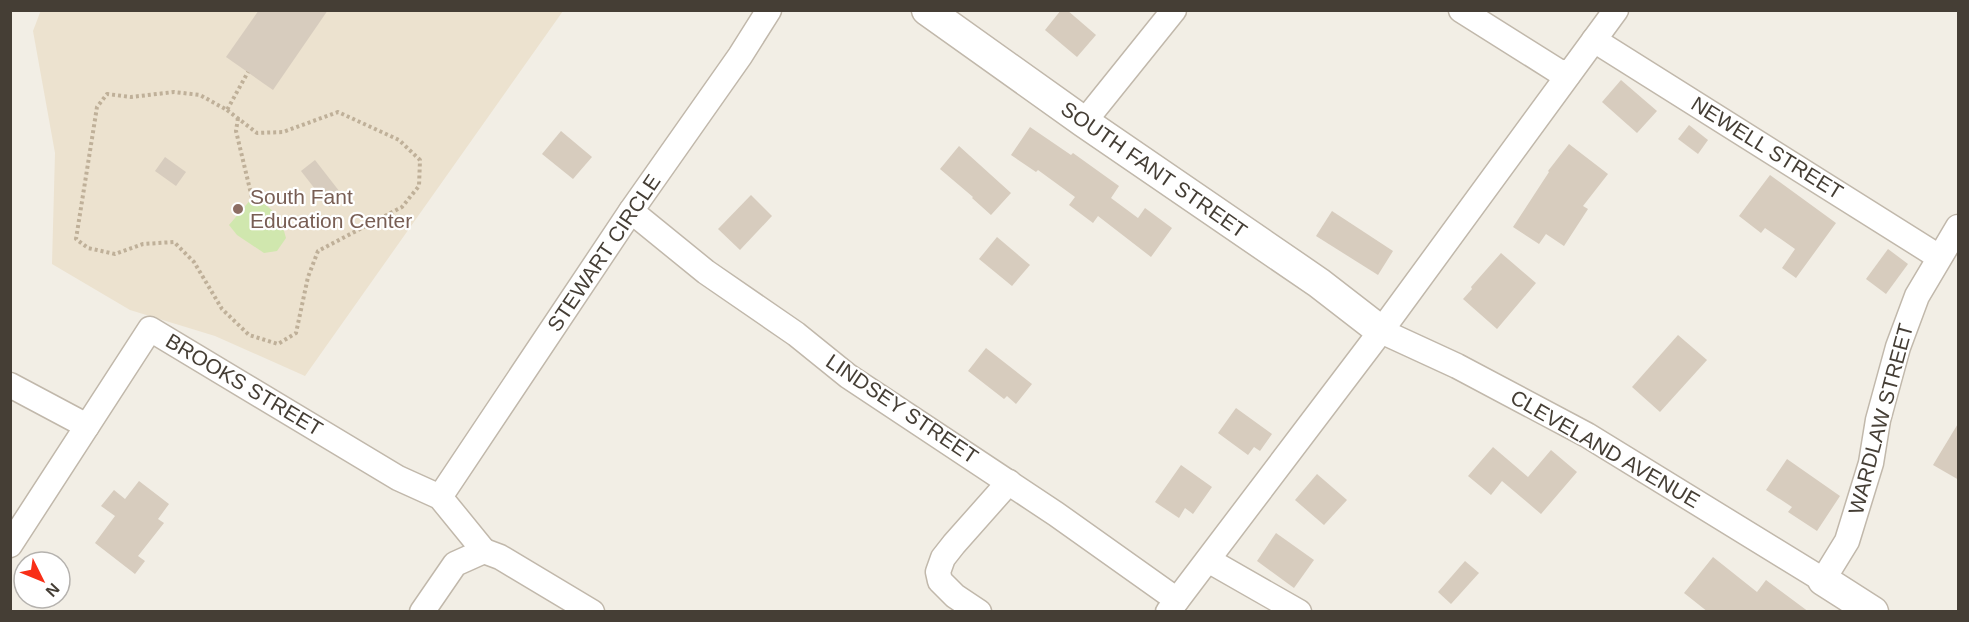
<svg xmlns="http://www.w3.org/2000/svg" width="1969" height="622" font-family="Helvetica,sans-serif">
<style>
.education{fill:#ece2cf}
.green{fill:#d0e7ae}
.building{fill:#d7ccbe}
.lines{fill:none;stroke-linecap:round;stroke-linejoin:round}
.minor-casing{stroke:#c1b8ab;stroke-width:27}
.tertiary-casing{stroke:#c1b8ab;stroke-width:33}
.path{stroke:#bfb099;stroke-width:4;stroke-dasharray:3 3;stroke-linecap:butt}
.minor{stroke:#fff;stroke-width:24}
.tertiary{stroke:#fff;stroke-width:30}
.education-dot{fill:#8d6e63;stroke:#fff;stroke-width:2}
.labels{text-anchor:middle;stroke-width:4.5;stroke-linejoin:round;paint-order:stroke}
.street-label{font-size:21px;fill:#453e35;stroke:#fff}
.education-label{font-size:21px;fill:#785e54;stroke:#fff;text-anchor:start}
</style>
<rect width="100%" height="100%" fill="#f2eee5"/>
<path class="education" d="M41,10L563,11L305,376L215,336L130,310L52,264L55,153L33,31Z"/>
<path class="green" d="M252,198L261,201L280,217L286,238L277,251L264,253L237,235L229,225Z"/>
<g class="building">
<path d="M259,10H328L273,90L226,57Z"/>
<path d="M1061,10H1067L1096,35L1077,57L1045,30Z"/>
<path d="M1621,80L1657,111L1637,133L1602,102Z"/>
<path d="M1689,125L1708,140L1698,154L1678,139Z"/>
<path d="M1030,127L1071,155L1073,153L1119,186L1111,198L1138,218L1145,208L1172,228L1151,257L1098,216L1093,223L1069,205L1075,197L1038,170L1036,172L1011,155Z"/>
<path d="M561,131L592,157L573,179L542,154Z"/>
<path d="M1569,144L1608,174L1583,206L1588,209L1564,246L1546,234L1539,244L1513,227L1549,172L1548,171Z"/>
<path d="M959,146L1011,193L991,215L972,198L973,197L940,169Z"/>
<path d="M165,157L186,172L176,186L155,171Z"/>
<path d="M315,160L343,196L329,207L301,171Z"/>
<path d="M1770,175L1836,223L1796,278L1782,268L1795,249L1765,228L1761,233L1739,216Z"/>
<path d="M751,195L772,216L740,250L718,229Z"/>
<path d="M1332,211L1393,251L1378,275L1316,236Z"/>
<path d="M997,237L1030,265L1012,286L979,259Z"/>
<path d="M1888,249L1908,264L1886,294L1866,279Z"/>
<path d="M1501,253L1536,283L1497,329L1463,299L1472,289L1471,287Z"/>
<path d="M1678,335L1707,360L1660,412L1632,387Z"/>
<path d="M986,348L1032,384L1016,404L1007,396L1004,399L968,371Z"/>
<path d="M1236,408L1272,434L1260,451L1254,447L1248,455L1218,433Z"/>
<path d="M1959,422V480L1933,465Z"/>
<path d="M1493,447L1528,477L1551,450L1577,472L1541,514L1502,481L1491,495L1468,476Z"/>
<path d="M1787,459L1840,496L1817,531L1788,512L1792,507L1766,490Z"/>
<path d="M1181,465L1212,487L1193,514L1185,508L1179,518L1155,502Z"/>
<path d="M1317,474L1347,500L1324,525L1295,500Z"/>
<path d="M139,481L169,504L158,519L164,523L138,556L145,561L135,574L95,543L115,516L101,506L114,490L125,499Z"/>
<path d="M1276,533L1314,560L1294,588L1257,561Z"/>
<path d="M1713,557L1757,592L1766,580L1809,612H1708L1684,593Z"/>
<path d="M1465,561L1479,573L1451,604L1438,592Z"/>
</g>
<g class="lines">
<defs>
<g id="minor">
<path d="M1461,10L1561,73L1564,72L1568,75"/>
<path d="M1594,40L1939,257"/>
<path d="M1084,122L1174,10"/>
<path d="M631,211L706,272L796,334L848,376L1056,514L1177,600"/>
<path d="M1381,331L1457,366L1587,435L1823,580L1847,541L1871,463L1878,420L1898,347L1917,296L1958,227"/>
<path d="M10,385L87,426"/>
<path d="M440,497L631,211L740,56L769,10"/>
<path d="M10,545L150,329L398,478L440,497L484,551"/>
<path d="M1208,560L1299,612"/>
<path d="M422,612L455,564L484,551L500,557L592,612"/>
<path d="M979,612L955,596L940,581L938,572L943,558L954,544L1009,482"/>
<path d="M1168,612L1381,331L1616,10"/>
</g>
<g id="tertiary">
<path d="M927,10L1084,122L1319,283L1381,331"/>
<path d="M1823,580L1873,612"/>
</g>
</defs>
<use href="#minor" class="minor-casing"/>
<use href="#tertiary" class="tertiary-casing"/>
<g class="path">
<path d="M227,110L257,133L283,132L338,112L399,140L420,160L419,186L402,207L318,251L308,277L296,333L278,344L249,335L222,309L194,262L174,242L143,244L115,254L88,248L76,239L97,107L107,94L131,97L174,92L200,95L227,110L248,72"/>
<path d="M238,118L236,131L252,198"/>
</g>
<use href="#minor" class="minor"/>
<use href="#tertiary" class="tertiary"/>
</g>
<circle class="education-dot" cx="238" cy="209" r="6"/>
<g class="labels">
<g class="street-label">
<text transform="translate(1767 148) rotate(32)" y="7">NEWELL STREET</text>
<text transform="translate(1154 170) rotate(35)" y="7">SOUTH FANT STREET</text>
<text transform="translate(604 253) rotate(-56)" y="7">STEWART CIRCLE</text>
<text transform="translate(244 385) rotate(31)" y="7">BROOKS STREET</text>
<text transform="translate(902 409) rotate(34)" y="7">LINDSEY STREET</text>
<text transform="translate(1881 419) rotate(-75)" y="7">WARDLAW STREET</text>
<text transform="translate(1605 449) rotate(30)" y="7">CLEVELAND AVENUE</text>
</g>
<g class="education-label">
<text x="250" y="204">South Fant<tspan x="250" dy="24">Education Center</tspan></text>
</g>
</g>
<rect width="1969" height="622" fill="none" stroke="#453e35" stroke-width="24"/>
<g transform="translate(42 580) rotate(133)"><circle r="28" fill="#ffffff" stroke="#b5b2ae" stroke-width="1.5"/>
<path d="M0-4.5L10 22L0 15L-10 22Z" fill="#f82f17"/>
<text y="-9" font-size="16" font-weight="bold" text-anchor="middle" fill="#453e35">N</text>
</g>
</svg>
